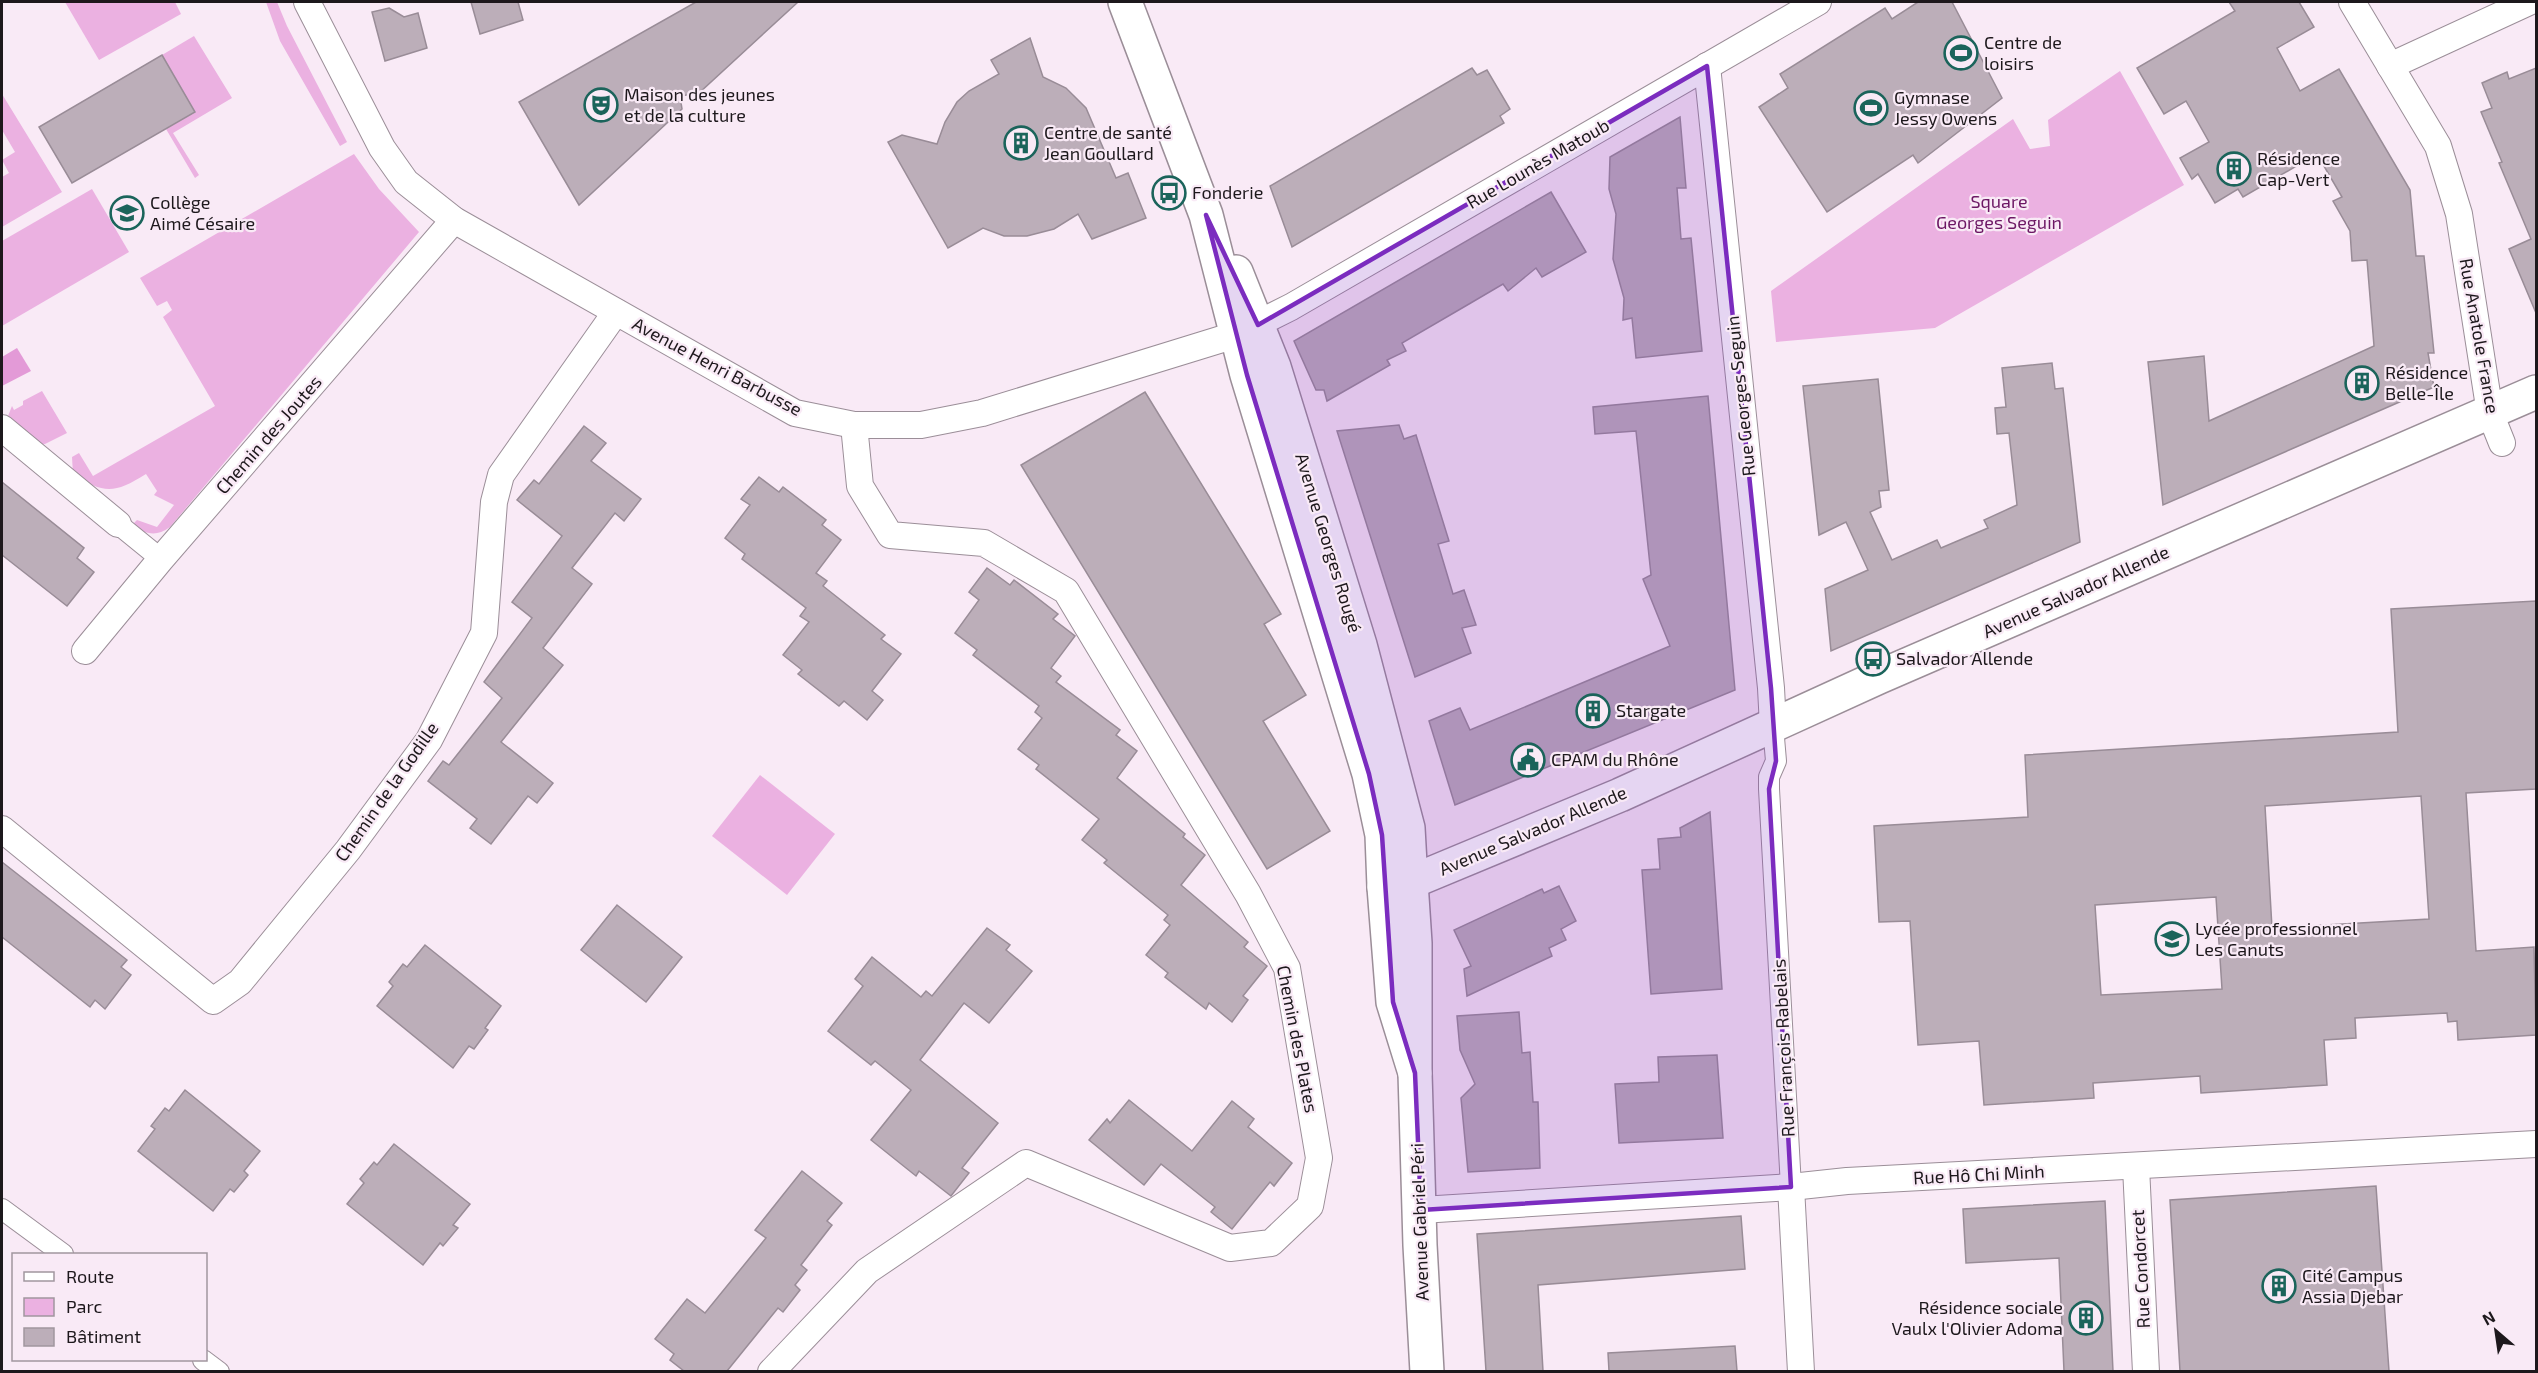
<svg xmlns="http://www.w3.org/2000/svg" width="2538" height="1373" font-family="'Exo 2',sans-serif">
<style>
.green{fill:#ebb1e1}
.forest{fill:#e39ad7}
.building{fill:#bcaeb9;stroke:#998c97;stroke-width:1.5;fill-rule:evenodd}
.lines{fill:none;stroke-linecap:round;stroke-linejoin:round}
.pedestrian-casing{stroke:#9b8e98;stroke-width:22}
.minor-casing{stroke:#9b8e98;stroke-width:28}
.tertiary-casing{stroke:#9b8e98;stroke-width:36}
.primary-casing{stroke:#9b8e98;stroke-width:36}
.pedestrian{stroke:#fff;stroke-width:20}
.minor{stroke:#fff;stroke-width:26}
.tertiary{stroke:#fff;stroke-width:33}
.primary{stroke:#fff;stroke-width:33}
.marked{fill:#7b2cbf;fill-opacity:0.2;stroke:#7b2cbf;stroke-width:4.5;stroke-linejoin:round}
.labels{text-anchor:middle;stroke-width:4.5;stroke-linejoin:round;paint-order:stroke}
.poi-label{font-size:18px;fill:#1d181c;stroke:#f9eaf6;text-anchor:start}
.street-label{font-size:18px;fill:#1d181c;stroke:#f9eaf6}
.park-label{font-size:18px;fill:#6c1764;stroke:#f9eaf6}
</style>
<rect width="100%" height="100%" fill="#f9eaf6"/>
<g class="green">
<path d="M65,2H175L181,14L99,60Z"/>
<path d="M266,2H277L287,26L347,142L340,146L280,41Z"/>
<path d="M194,36L232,98L173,133L199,175L195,178L166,129L195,112L162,55Z"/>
<path d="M2120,71L2184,185L1935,328L1776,342L1771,291L2013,119L2030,149L2050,146L2048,120Z"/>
<path d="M2,94L62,192L2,227V177L9,173L2,160L15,152L2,130Z"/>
<path d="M354,154L379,189L419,232L170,527C155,538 146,533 131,526L137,520L157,527L174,505L154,495L157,491L146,474C114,494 104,494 73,474L72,457L79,453L93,476L215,406L163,317L172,310L167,301L157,306L140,278Z"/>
<path d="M92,189L129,252L2,326V241Z"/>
<path d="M42,391L67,433L45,444L36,445L6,421L12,406L14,410L23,405V401Z"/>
<path d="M760,775L835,834L787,895L712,836Z"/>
</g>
<path class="forest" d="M17,348L31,371L2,386V357Z"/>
<g class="building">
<path d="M471,2H518L523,20L480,34Z"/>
<path d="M696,2H798L699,93L680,96L682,109L579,205L519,102Z"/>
<path d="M1918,2H1952L2002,98L1918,163L1913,155L1827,212L1759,107L1788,88L1780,74L1885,8L1892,19Z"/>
<path d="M2229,2H2299L2314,27L2277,48L2300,91L2339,69L2410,190L2416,256H2424L2434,353H2428L2434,387L2163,505L2148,362L2204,356L2209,421L2374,346L2367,260L2352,261L2350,231L2333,201L2342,197L2317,154L2243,197L2238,189L2215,203L2198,174L2192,179L2180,158L2209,142L2186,101L2164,114L2137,68L2235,11Z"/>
<path d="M389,8L404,17L418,13L427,48L385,61L372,12Z"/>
<path d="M1030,38L1043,77L1066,88L1086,108L1116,178L1128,173L1146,218L1092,239L1078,214L1054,229L1027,236H1004L983,228L948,248L888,142L902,135L937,144L945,122L957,102L969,91L999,74L991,60Z"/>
<path d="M162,55L195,112L72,183L39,127Z"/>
<path d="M1472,68L1477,75L1487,70L1510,109L1500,116L1504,123L1292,247L1270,186Z"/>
<path d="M2536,68V313L2509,249L2531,239L2499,163L2502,162L2481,112L2492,108L2482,83L2507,72L2509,79Z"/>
<path d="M1680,117L1686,188H1677L1681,239L1691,238L1702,351L1636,358L1632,318L1623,320L1624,298L1613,259L1616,214L1609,189L1610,157Z"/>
<path d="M1551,192L1586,252L1542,277L1536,268L1508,291L1503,284L1469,304L1402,343L1406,351L1387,360L1390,365L1327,401L1324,390H1316L1294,341Z"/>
<path d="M2052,363L2055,389L2063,388L2080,542L1831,651L1825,589L1868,570L1846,522L1819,535L1803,386L1878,379L1889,490L1879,491L1881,507L1870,512L1892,560L1937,540L1941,548L1988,528L1984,520L2017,505L2009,433L1997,434L1995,408L2006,407L2002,368Z"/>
<path d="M1145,392L1281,614L1264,624L1306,695L1263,721L1330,831L1267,869L1021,465Z"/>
<path d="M1708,396L1735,690L1455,805L1429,721L1460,708L1470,730L1670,646L1643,579L1651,575L1636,431L1595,434L1593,407Z"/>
<path d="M1399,425L1404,439L1416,435L1449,541L1438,544L1453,594L1464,590L1476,625L1462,628L1471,653L1415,677L1337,431Z"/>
<path d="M584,426L606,443L591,461L641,499L624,521L615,513L572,568L592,584L543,648L563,665L501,742L553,783L537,803L528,796L491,844L470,828L477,819L428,781L443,761L449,765L502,698L484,682L532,618L512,602L562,536L517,500L534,480L539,484Z"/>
<path d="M759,477L779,492L783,487L826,520L822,525L841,540L816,573L827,581L823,586L885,635L881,639L901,654L872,691L883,700L867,720L844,701L839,706L798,674L802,670L783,655L809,622L800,616L806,608L742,559L745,554L725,538L750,505L741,499Z"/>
<path d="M2,482L84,548L77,558L94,572L67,606L2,555Z"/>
<path d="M987,568L1010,585L1014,580L1058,614L1053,619L1075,636L1051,668L1061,676L1056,682L1120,730L1116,735L1137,751L1117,778L1185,834L1183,837L1205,855L1181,885L1248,942L1244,947L1267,966L1243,996L1248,1000L1232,1022L1209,1003L1206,1009L1165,977L1168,973L1146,955L1170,925L1164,920L1168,915L1104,863L1107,860L1082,840L1099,819L1036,769L1039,765L1018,749L1042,718L1035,712L1039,706L973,655L977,650L955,633L979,600L969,592Z"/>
<path d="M2536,601V789L2466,793L2476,951L2534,947L2536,1035L2458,1040L2457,1021L2448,1022L2447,1013L2355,1018L2356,1038L2324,1040L2327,1085L2201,1093L2200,1076L2093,1083L2094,1098L1984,1105L1979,1041L1918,1045L1910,921L1879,922L1874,826L2028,817L2025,755L2398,732L2391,609ZM2421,796L2429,919L2272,928L2265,806ZM2216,897L2222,989L2101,995L2095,905Z"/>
<path d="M1710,812L1722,989L1651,994L1642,870L1660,869L1658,839L1681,837L1680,828Z"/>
<path d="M2,862L127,960L121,967L131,975L105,1009L95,1000L90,1007L2,937Z"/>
<path d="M1559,886L1576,921L1561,929L1566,940L1549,948L1552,956L1467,996L1464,969L1471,966L1454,930L1542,889L1544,893Z"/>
<path d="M617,905L682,957L646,1002L581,950Z"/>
<path d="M987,928L1010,945L1006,950L1032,971L989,1023L964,1003L920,1060L998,1123L962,1168L969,1173L951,1196L919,1171L916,1176L871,1140L911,1090L875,1061L871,1065L828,1031L863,986L855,979L872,957L921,997L926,991L932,996Z"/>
<path d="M425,945L501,1006L485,1028L488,1030L474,1049L469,1046L453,1068L377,1006L393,986L389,982L403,964L407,967Z"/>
<path d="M1519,1012L1522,1053L1530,1052L1533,1102H1538L1540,1168L1468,1172L1461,1098L1475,1084L1460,1050L1457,1016Z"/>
<path d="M1717,1055L1723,1138L1619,1143L1615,1084L1659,1082L1658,1057Z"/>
<path d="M185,1090L260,1151L244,1171L248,1175L234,1192L230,1189L213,1211L138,1151L155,1129L151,1126L165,1108L169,1111Z"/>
<path d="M1129,1100L1192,1151L1232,1101L1254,1119L1248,1127L1292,1163L1274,1186L1270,1182L1232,1229L1211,1212L1215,1207L1161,1164L1144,1185L1089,1140L1107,1119L1110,1123Z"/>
<path d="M394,1144L470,1204L453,1225L458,1228L443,1246L440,1243L423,1265L347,1204L364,1183L360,1179L374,1162L377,1165Z"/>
<path d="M802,1171L842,1203L827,1221L832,1225L801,1265L807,1270L795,1285L800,1290L783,1312L778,1308L727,1371H684L670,1360L674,1354L655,1339L687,1299L705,1313L766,1238L755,1230Z"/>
<path d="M2376,1186L2389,1371H2180L2170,1200Z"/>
<path d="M2105,1201L2113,1371H2064L2059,1258L1966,1263L1963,1209Z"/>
<path d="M1741,1216L1745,1269L1538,1285L1543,1371H1486L1477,1234Z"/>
<path d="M1735,1346L1737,1371H1609L1608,1353Z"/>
</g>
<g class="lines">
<defs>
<g id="pedestrian">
<path d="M118,524L161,559"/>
<path d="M1773,726L1776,761L1769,777V789L1791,1187"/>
<path d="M2,1209L63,1254"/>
<path d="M203,1360L219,1372"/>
</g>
<g id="minor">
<path d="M307,2L382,148L406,182L454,220L795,413L854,425H921L982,413L1235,335L1291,307L1818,2"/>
<path d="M2352,2L2438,146L2459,214L2490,413L2502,443"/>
<path d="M1707,66L1771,688L1773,726"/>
<path d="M2390,66L2529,2"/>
<path d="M2,428L118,524"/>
<path d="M85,651L161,559L454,220"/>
<path d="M2,829L213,1001L240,982L348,850L429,740L484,633L494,502L501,475L616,312"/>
<path d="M2136,1167L2146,1372"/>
<path d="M1791,1187L1801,1372"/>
<path d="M1421,1210L1791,1187L1847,1181L2536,1144"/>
<path d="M771,1372L867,1271L1026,1163L1230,1248L1271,1243L1310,1206L1319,1158L1287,968L1248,894L1066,591L984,543L890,535L860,486L854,425"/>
</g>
<g id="tertiary">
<path d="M1125,2L1206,215L1247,375L1369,774L1382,835L1384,887"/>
<path d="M1236,272L1274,367L1360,645L1408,828L1411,882"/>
</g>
<g id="primary">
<path d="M1411,882L1415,943V1073L1420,1245L1427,1372"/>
<path d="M1415,1073L1393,1002L1384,887L1411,882L1620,795L1879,677L2536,392"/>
</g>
</defs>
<use href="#pedestrian" class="pedestrian-casing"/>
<use href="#minor" class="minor-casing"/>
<use href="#tertiary" class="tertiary-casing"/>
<use href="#primary" class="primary-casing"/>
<use href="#pedestrian" class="pedestrian"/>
<use href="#minor" class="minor"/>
<use href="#tertiary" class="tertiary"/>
<use href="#primary" class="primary"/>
</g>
<path class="marked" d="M1707,66L1771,688L1776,761L1769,789L1791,1187L1421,1210L1415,1073L1393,1002L1382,835L1369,774L1247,375L1206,215L1258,325Z"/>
<defs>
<symbol id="stadium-ring" viewBox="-11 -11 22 22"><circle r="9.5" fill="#f9eaf6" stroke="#1b645b" stroke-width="1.5"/><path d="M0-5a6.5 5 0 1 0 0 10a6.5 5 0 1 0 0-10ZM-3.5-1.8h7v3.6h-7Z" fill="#1b645b"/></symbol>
<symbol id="theatre-ring" viewBox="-11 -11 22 22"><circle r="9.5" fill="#f9eaf6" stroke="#1b645b" stroke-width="1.5"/><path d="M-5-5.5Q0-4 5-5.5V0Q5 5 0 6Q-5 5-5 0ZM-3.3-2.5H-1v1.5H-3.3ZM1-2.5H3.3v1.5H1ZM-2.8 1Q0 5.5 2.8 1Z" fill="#1b645b"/></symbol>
<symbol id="building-ring" viewBox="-11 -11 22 22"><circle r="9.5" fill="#f9eaf6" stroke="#1b645b" stroke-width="1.5"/><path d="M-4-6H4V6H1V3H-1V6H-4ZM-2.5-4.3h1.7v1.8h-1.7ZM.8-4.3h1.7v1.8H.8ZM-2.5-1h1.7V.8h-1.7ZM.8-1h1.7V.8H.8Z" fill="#1b645b"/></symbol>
<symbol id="bus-ring" viewBox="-11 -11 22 22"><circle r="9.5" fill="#f9eaf6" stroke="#1b645b" stroke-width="1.5"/><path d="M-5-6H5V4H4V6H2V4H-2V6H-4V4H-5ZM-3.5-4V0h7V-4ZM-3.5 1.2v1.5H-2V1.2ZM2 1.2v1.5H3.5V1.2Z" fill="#1b645b"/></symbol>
<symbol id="school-ring" viewBox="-11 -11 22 22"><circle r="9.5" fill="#f9eaf6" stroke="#1b645b" stroke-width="1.5"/><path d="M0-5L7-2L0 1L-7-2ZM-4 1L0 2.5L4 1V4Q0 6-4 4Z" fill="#1b645b"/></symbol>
<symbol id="civic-ring" viewBox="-11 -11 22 22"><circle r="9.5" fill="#f9eaf6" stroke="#1b645b" stroke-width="1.5"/><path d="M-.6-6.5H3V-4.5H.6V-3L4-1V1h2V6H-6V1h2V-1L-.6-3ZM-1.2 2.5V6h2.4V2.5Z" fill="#1b645b"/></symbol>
</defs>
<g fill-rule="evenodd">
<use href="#stadium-ring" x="1942" y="34" width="38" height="38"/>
<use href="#theatre-ring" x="582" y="86" width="38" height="38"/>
<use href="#stadium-ring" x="1852" y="89" width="38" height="38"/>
<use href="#building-ring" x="1002" y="124" width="38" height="38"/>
<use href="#building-ring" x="2215" y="150" width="38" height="38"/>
<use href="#bus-ring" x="1150" y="174" width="38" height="38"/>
<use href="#school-ring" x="108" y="194" width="38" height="38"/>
<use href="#building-ring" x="2343" y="364" width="38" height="38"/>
<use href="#bus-ring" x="1854" y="640" width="38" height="38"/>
<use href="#building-ring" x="1574" y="692" width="38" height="38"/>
<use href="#civic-ring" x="1509" y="741" width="38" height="38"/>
<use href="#school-ring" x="2153" y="920" width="38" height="38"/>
<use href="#building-ring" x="2260" y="1267" width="38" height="38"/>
<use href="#building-ring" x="2067" y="1299" width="38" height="38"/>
</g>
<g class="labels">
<g class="poi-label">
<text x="1984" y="49">Centre de<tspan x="1984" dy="21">loisirs</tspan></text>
<text x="624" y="101">Maison des jeunes<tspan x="624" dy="21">et de la culture</tspan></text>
<text x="1894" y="104">Gymnase<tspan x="1894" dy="21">Jessy Owens</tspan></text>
<text x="1044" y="139">Centre de santé<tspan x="1044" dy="21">Jean Goullard</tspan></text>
<text x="2257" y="165">Résidence<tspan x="2257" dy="21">Cap-Vert</tspan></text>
<text x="1192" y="199">Fonderie</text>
<text x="150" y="209">Collège<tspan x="150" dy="21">Aimé Césaire</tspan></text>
<text x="2385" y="379">Résidence<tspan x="2385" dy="21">Belle-Île</tspan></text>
<text x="1896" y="665">Salvador Allende</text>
<text x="1616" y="717">Stargate</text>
<text x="1551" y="766">CPAM du Rhône</text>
<text x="2195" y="935">Lycée professionnel<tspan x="2195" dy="21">Les Canuts</tspan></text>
<text x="2302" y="1282">Cité Campus<tspan x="2302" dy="21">Assia Djebar</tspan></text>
<text x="2063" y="1314" text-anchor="end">Résidence sociale<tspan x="2063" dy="21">Vaulx l'Olivier Adoma</tspan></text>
</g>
<g class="street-label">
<text transform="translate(1538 164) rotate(-30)" y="6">Rue Lounès Matoub</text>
<text transform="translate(2479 336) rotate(80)" y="6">Rue Anatole France</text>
<text transform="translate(717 367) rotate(28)" y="6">Avenue Henri Barbusse</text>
<text transform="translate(1741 396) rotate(-96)" y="6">Rue Georges Seguin</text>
<text transform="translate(269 435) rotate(-49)" y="6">Chemin des Joutes</text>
<text transform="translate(1328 543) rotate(73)" y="6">Avenue Georges Rougé</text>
<text transform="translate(2076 592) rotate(-24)" y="6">Avenue Salvador Allende</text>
<text transform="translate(387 792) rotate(-55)" y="6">Chemin de la Godille</text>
<text transform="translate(1533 831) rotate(-23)" y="6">Avenue Salvador Allende</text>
<text transform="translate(1297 1039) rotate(79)" y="6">Chemin des Plates</text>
<text transform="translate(1784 1048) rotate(-93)" y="6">Rue François Rabelais</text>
<text transform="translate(1979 1175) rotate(-3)" y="6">Rue Hô Chi Minh</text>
<text transform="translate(1420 1222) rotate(-92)" y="6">Avenue Gabriel Péri</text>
<text transform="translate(2141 1269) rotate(-93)" y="6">Rue Condorcet</text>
</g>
<g class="park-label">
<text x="1999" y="208">Square<tspan x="1999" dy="21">Georges Seguin</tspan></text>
</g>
</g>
<rect width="2538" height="1373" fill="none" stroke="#1d181c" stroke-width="6"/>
<rect x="12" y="1253" width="195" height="108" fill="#f9eaf6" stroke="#a1969f" stroke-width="1.5"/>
<rect x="24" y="1272" width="30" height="9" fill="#ffffff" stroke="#a1969f" stroke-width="1.5"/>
<text x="66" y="1283" font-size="18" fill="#1d181c">Route</text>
<rect x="24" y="1298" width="30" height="18" fill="#ebb1e1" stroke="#a1969f" stroke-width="1.5"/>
<text x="66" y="1313" font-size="18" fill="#1d181c">Parc</text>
<rect x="24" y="1328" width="30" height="18" fill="#bcaeb9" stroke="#a1969f" stroke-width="1.5"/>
<text x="66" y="1343" font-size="18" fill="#1d181c">Bâtiment</text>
<g transform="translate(2496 1331) rotate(331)" stroke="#f9eaf6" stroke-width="4.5" paint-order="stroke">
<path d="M0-4.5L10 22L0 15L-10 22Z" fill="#1d181c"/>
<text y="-9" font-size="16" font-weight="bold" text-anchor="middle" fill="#1d181c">N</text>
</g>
</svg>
